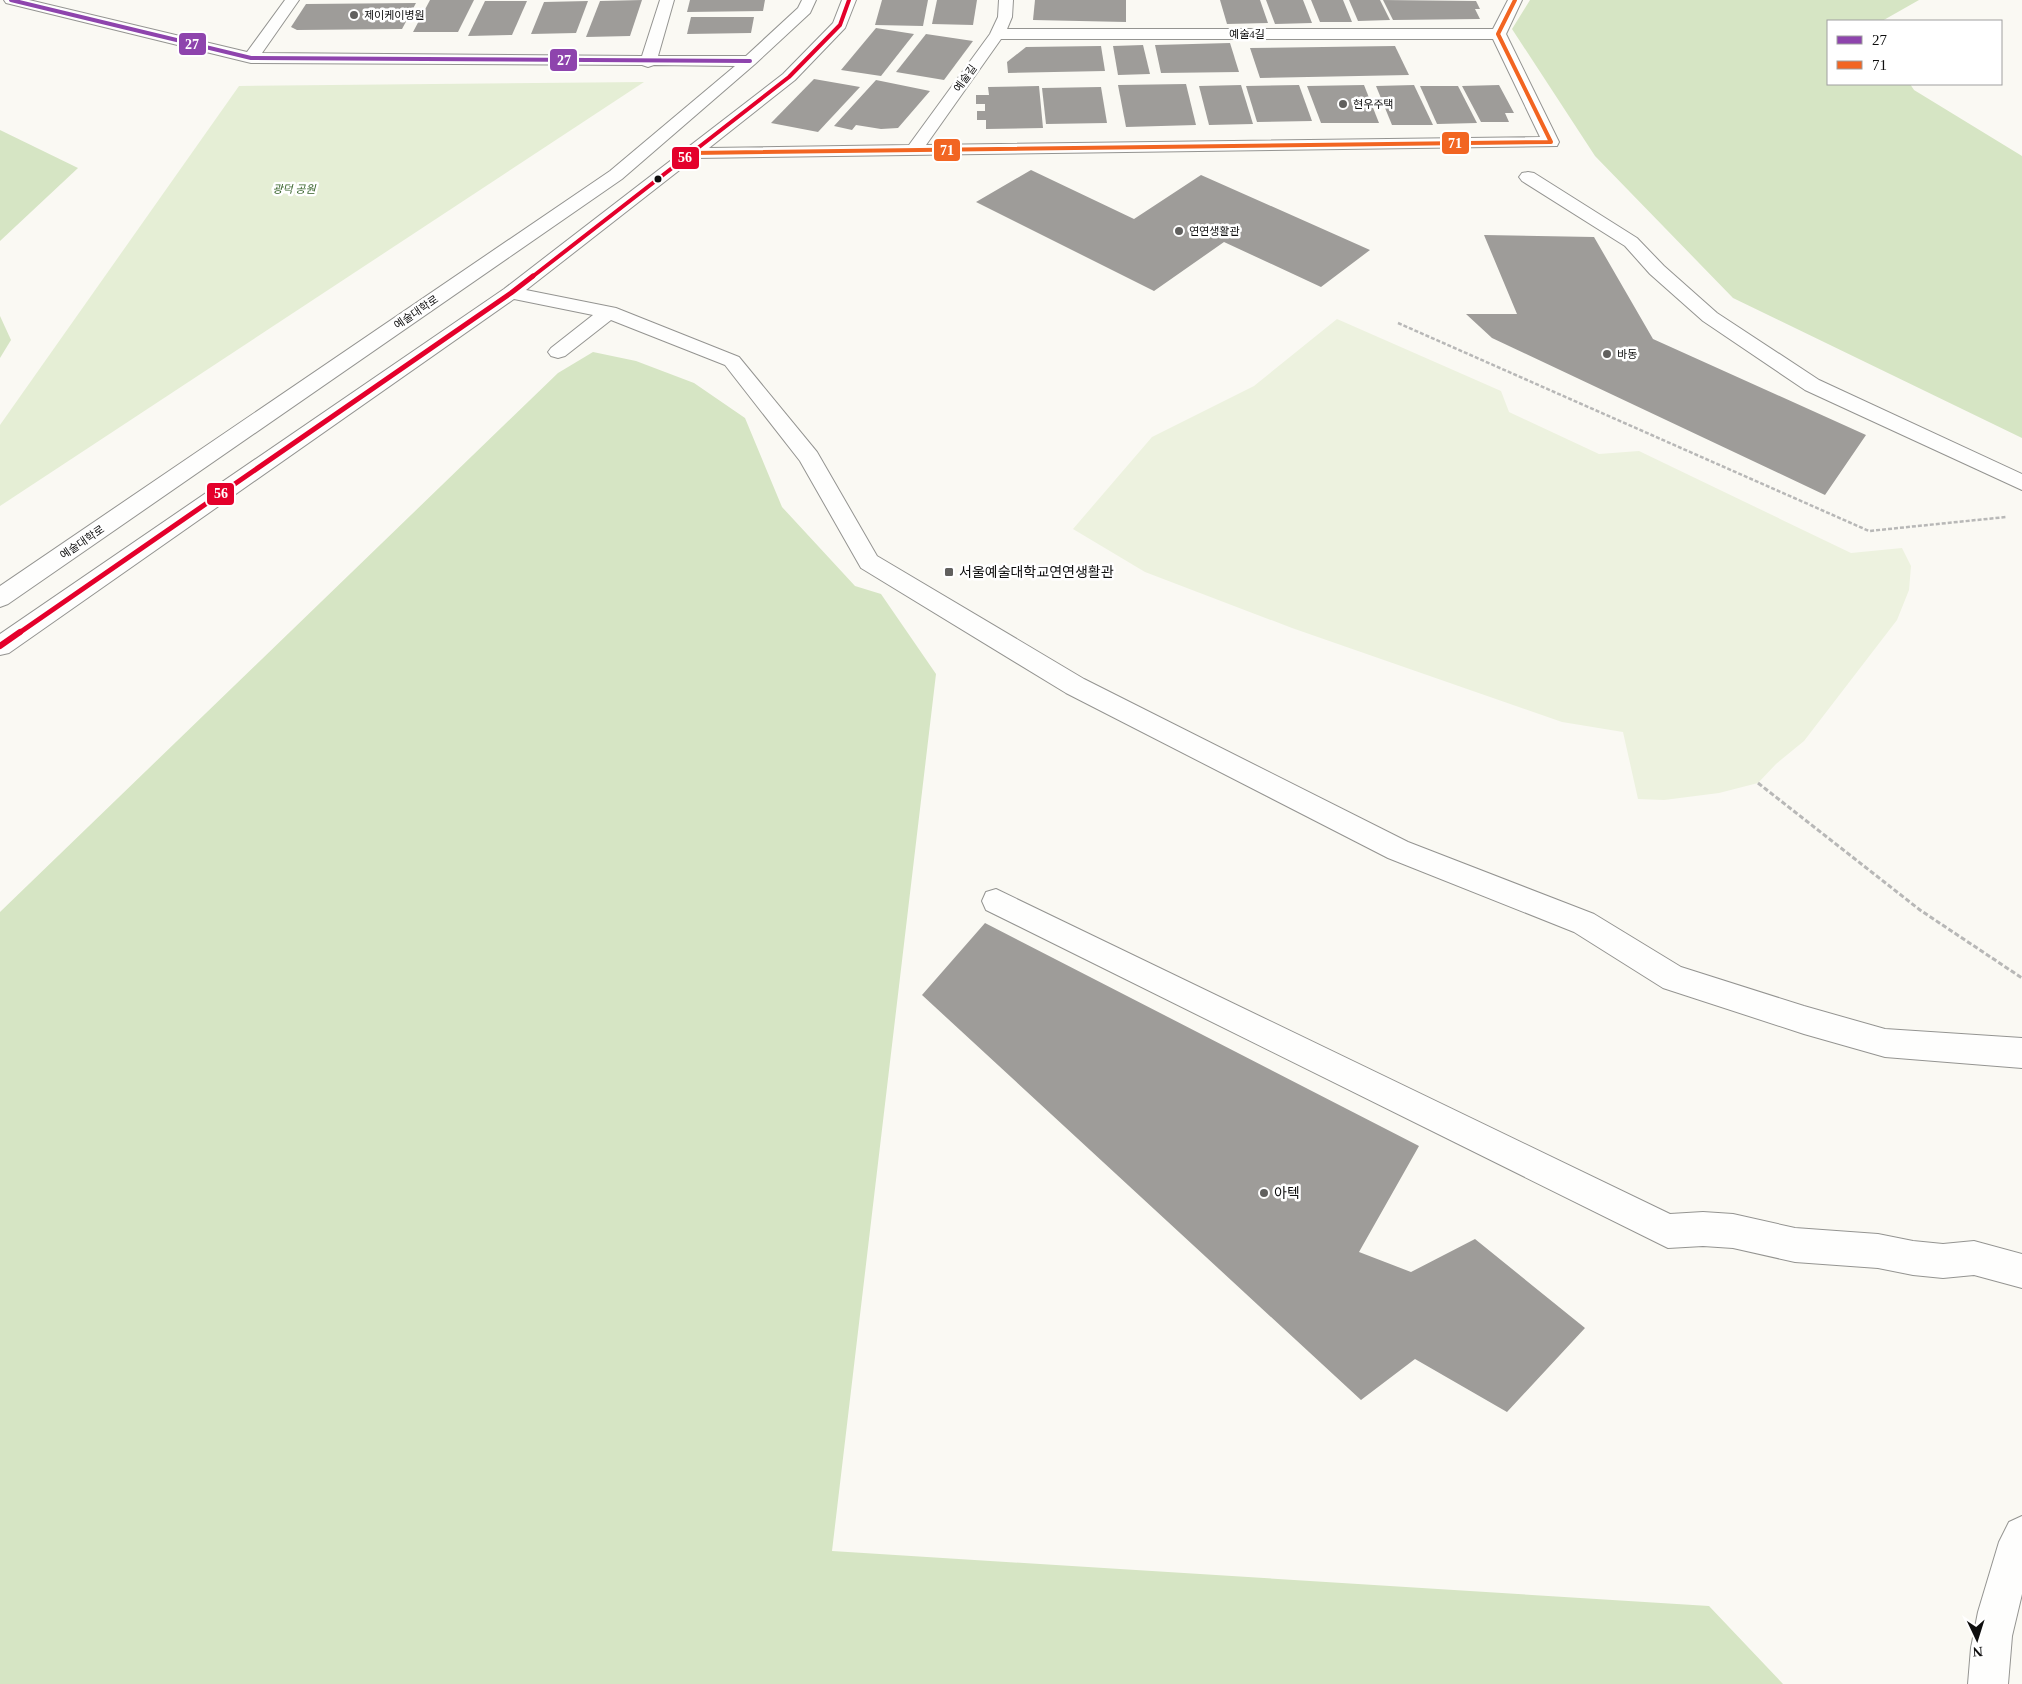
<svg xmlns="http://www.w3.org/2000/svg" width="2022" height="1684" font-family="'Times New Roman','Noto Sans KR',serif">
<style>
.green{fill:#e5eed5}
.forest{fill:#d6e5c4}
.pitch{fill:#edf2df}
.building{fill:#9e9c99}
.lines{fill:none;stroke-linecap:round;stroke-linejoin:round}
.minor-casing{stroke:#949491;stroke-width:2}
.path-far1{stroke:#b8b8b7;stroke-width:2.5;stroke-dasharray:4 2;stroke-linecap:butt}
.path{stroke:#b8b8b7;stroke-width:3;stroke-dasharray:5 2.5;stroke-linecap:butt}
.minor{fill:#fefefd;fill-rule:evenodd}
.bus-1-casing{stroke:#fff;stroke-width:6}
.bus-2-casing{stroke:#fff;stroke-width:6}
.bus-3-far2-casing{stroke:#fff;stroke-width:6}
.bus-3-far1-casing{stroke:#fff;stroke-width:8}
.bus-3-casing{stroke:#fff;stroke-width:10}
.bus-1{stroke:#8e44ad;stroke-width:4}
.bus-2{stroke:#f26522;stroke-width:4}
.bus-3-far2{stroke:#e4002b;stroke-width:4}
.bus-3-far1{stroke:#e4002b;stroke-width:5}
.bus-3{stroke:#e4002b;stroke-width:6}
.poi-dot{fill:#61605e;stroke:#fff;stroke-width:2}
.bus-dot{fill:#0e0e0e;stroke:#fff;stroke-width:2}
.labels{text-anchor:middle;stroke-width:5;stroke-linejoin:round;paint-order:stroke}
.far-poi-label{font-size:11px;fill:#0e0e0e;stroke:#fff;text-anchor:start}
.far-street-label{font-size:11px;fill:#0e0e0e;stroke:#fff}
.far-park-label{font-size:11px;font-style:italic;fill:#325f25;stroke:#fff}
.poi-label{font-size:14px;fill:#0e0e0e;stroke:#fff;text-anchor:start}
.line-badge{stroke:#fff;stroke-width:2}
.badge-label{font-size:14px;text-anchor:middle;font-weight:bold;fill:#fff}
</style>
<rect width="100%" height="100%" fill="#faf9f3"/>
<path class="green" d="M644,82L0,506V425L239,86Z"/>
<g class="forest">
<path d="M1530,0H1919L1882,21H1828V84H1910L1914,90L2022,156V438L1733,298L1595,156L1512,29Z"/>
<path d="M0,130L78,168L0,241Z"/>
<path d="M0,316L11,340L0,358Z"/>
<path d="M593,352L636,361L694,383L745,418L782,507L855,586L881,594L936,674L832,1551L1709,1606L1783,1684H0V912L558,373Z"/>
</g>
<path class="pitch" d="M1337,319L1501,391L1509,412L1599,454L1639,451L1851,553L1902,548L1911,566L1909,590L1897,620L1804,741L1776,764L1758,783L1719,793L1664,800L1638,799L1623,732L1562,722L1292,628L1145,572L1073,529L1152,437L1254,386Z"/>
<g class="building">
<path d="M430,0H474L458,32H413Z"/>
<path d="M642,0L630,36L586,37L600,1Z"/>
<path d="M690,0H765L763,11L687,12Z"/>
<path d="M882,0H928L923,26L875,25Z"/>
<path d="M937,0H977L973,25L932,24Z"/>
<path d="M1035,0H1126V22L1033,20Z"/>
<path d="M1220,0H1260L1268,23L1227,24Z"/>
<path d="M1266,0H1303L1312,23L1275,24Z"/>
<path d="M1311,0H1343L1352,22H1320Z"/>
<path d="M1349,0H1380L1390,20L1358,21Z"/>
<path d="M1383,0L1476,1L1480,9H1475L1480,19L1393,20Z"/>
<path d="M485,1H527L512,35L468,36Z"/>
<path d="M588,1L576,33L531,34L544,2Z"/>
<path d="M416,3L402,29L297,30L291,27L306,4Z"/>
<path d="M691,17H754L751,33L687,34Z"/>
<path d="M876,28L914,34L881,76L841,70Z"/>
<path d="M926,34L973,41L944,80L896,72Z"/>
<path d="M1230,43L1239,72L1161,73L1155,45Z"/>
<path d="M1143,45L1150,74L1118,75L1113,46Z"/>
<path d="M1101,46L1105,71L1008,73L1007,62L1026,47Z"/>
<path d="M1395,46L1409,75L1260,78L1250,48Z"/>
<path d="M814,79L860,87L818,132L771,123Z"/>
<path d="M876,80L930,91L898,128L881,129L856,125L852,130L834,126Z"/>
<path d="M1186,84L1196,125L1126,127L1118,85Z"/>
<path d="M1241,85L1253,124L1209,125L1199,86Z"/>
<path d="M1299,85L1312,121L1257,122L1246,86Z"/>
<path d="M1364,85L1379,123H1321L1307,86Z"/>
<path d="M1414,85L1433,125H1392L1376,86Z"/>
<path d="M1499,85L1514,113H1505L1509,122H1481L1462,86Z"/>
<path d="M1039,86L1043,128L986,129V120H977V111H985V104H976V95H989L988,87Z"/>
<path d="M1420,86H1458L1477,123L1437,124Z"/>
<path d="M1101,87L1107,123L1046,124L1042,88Z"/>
<path d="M1031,170L1134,219L1201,175L1370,250L1321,287L1224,242L1154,291L976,202Z"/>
<path d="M1484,235L1594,237L1653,339L1866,435L1825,495L1492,338L1466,314H1517Z"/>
<path d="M985,923L1419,1146L1359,1252L1411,1272L1475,1239L1585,1328L1507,1412L1415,1359L1361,1400L922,995Z"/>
</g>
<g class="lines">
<defs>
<g id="minor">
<path d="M4,0H29L247,52L285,0H299L262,53L642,56L660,0H674L658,56H746L798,8L802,0H816L810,13L755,64L622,179L8,604L0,607V586L610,171L735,66L654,65L648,67L642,65L251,63L6,3Z"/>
<path d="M842,0H856L845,28L795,80L709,148L909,145L990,34L998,17L999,0H1013L1012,17L1007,29H1493L1508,0H1522L1506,34L1559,142L1557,146L695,158L526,290L616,308L739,357L817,452L877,556L1084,679L1408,842L1594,914L1681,967L1804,1006L1885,1029L2022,1038V1068L1885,1057L1804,1034L1663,988L1574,932L1388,858L1066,693L861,568L800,461L725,365L611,320L565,356L558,358L551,356L548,352L551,348L593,315L514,299L9,653L0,655V634L504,289L783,74L833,23ZM1001,39H1493L1540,137L926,145Z"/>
<path d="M1528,172L1534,173L1637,238L1664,266L1717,313L1819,380L2022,474V490L1805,390L1703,321L1650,274L1625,246L1522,181L1519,177L1522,173Z"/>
<path d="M996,889L1670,1214L1703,1212L1733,1214L1795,1228L1878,1234L1913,1241L1943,1244L1974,1241L2022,1254V1288L1974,1275L1943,1278L1913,1275L1878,1268L1795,1262L1733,1248L1703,1246L1668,1248L986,910L982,901L986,892Z"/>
<path d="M2022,1516V1594L2012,1636L2008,1684H1968L1971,1648L1978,1612L1999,1542L2009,1522Z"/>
</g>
</defs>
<use href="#minor" class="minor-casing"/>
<path class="path-far1" d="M1398,323L1869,531L2006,517"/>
<path class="path" d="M1758,783L1920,910L2022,978"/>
<use href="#minor" class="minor"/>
<defs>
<path id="bus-1" d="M11,0L251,58L750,61"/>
<path id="bus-2" d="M693,153L1551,142L1498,34L1515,0"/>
<path id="bus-3-far2" d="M532,277L789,77L840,25L849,0"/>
<path id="bus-3-far1" d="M19,633L511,293L533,276"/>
<path id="bus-3" d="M0,646L20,632"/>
</defs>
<use href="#bus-1" class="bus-1-casing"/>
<use href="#bus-2" class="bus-2-casing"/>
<use href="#bus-3-far2" class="bus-3-far2-casing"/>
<use href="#bus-3-far1" class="bus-3-far1-casing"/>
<use href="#bus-3" class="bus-3-casing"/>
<use href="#bus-1" class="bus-1"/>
<use href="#bus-2" class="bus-2"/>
<use href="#bus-3-far2" class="bus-3-far2"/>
<use href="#bus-3-far1" class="bus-3-far1"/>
<use href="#bus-3" class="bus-3"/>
</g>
<g class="poi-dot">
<circle cx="354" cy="15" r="5"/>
<circle cx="1343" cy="104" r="5"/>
<circle cx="1179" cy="231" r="5"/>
<circle cx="1607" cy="354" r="5"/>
<rect x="944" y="567" width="10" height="10" rx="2.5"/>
<circle cx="1264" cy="1193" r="5"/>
</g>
<circle class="bus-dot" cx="658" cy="179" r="4.5"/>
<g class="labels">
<g class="far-poi-label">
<text x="364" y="19">제이케이병원</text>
<text x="1353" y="108">현우주택</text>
<text x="1189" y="235">연연생활관</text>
<text x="1617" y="358">바동</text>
</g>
<g class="far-street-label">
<text x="1247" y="38">예술4길</text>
<text transform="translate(965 78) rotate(-54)" y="4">예술길</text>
<text transform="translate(416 312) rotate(-34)" y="4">예술대학로</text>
<text transform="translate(82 542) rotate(-34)" y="4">예술대학로</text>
</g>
<g class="far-park-label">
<text x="294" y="193">광덕 공원</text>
</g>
<g class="poi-label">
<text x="959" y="577">서울예술대학교연연생활관</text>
<text x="1274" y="1198">아텍</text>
</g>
</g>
<g class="line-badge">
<rect x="178" y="32" width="29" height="24" rx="5" fill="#8e44ad"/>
<rect x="549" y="48" width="29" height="24" rx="5" fill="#8e44ad"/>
<rect x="1441" y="131" width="29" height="24" rx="5" fill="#f26522"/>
<rect x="933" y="138" width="28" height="24" rx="5" fill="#f26522"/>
<rect x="671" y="146" width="29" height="24" rx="5" fill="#e4002b"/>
<rect x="206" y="482" width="29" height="24" rx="5" fill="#e4002b"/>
</g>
<g class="badge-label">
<text x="192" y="49">27</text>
<text x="564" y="65">27</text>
<text x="1455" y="148">71</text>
<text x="947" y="155">71</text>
<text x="685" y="162">56</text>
<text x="221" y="498">56</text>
</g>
<rect x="1827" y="20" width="175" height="65" fill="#ffffff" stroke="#9f9f9f"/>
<rect x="1837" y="36" width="25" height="8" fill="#8e44ad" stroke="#9f9f9f"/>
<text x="1872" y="45" font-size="15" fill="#0e0e0e">27</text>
<rect x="1837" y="61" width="25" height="8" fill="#f26522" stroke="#9f9f9f"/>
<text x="1872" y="70" font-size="15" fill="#0e0e0e">71</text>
<g transform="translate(1977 1639) rotate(176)" stroke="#ffffff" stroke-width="4" paint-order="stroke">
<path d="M0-4L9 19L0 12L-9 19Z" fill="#0e0e0e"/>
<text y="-8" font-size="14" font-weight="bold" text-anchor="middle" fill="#0e0e0e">N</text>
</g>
</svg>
